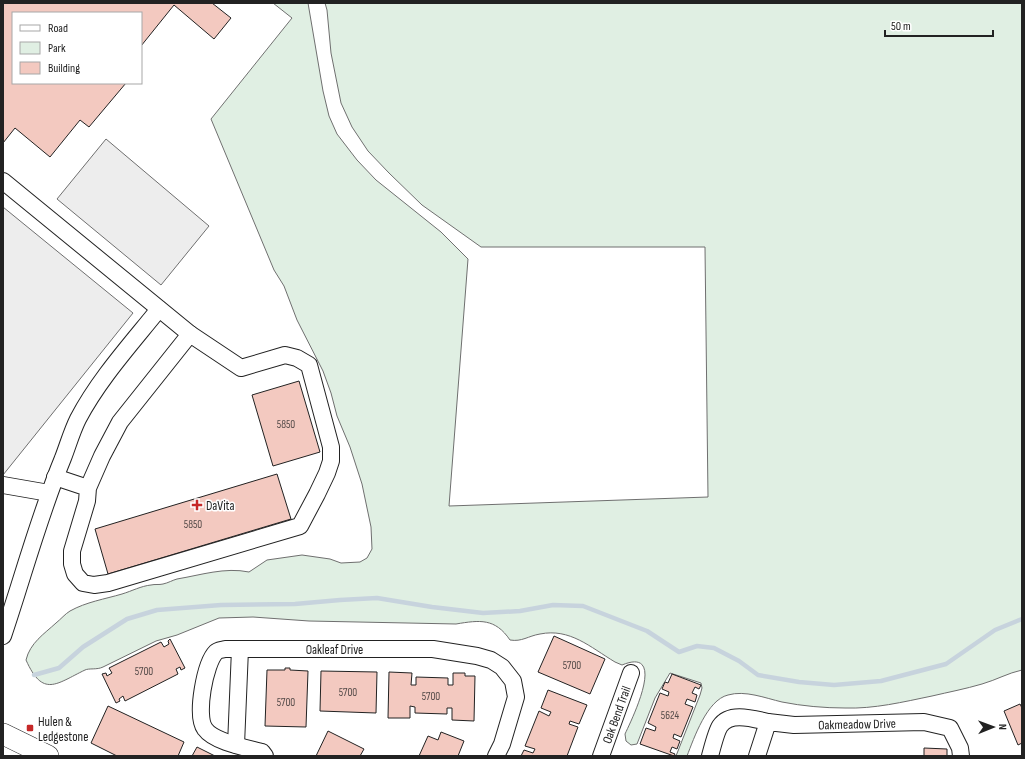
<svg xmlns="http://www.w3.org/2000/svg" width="1025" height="759" font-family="'Sofia Sans Condensed',sans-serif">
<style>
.green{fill:#e0efe3;stroke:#6f6f6f}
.parking{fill:#ededed;stroke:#6f6f6f}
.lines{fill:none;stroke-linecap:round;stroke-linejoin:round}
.stream{stroke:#c7d3dd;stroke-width:4.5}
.building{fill:#f3c9c0;stroke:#222}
.minor-casing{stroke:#222;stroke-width:18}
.major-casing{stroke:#222;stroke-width:22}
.minor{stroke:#fff;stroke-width:16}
.major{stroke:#fff;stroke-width:21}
.poi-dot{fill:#c62828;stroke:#fff;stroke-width:1.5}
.labels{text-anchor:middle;stroke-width:3;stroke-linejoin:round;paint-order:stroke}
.number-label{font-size:11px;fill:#564c4a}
.poi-label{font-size:13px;fill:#222;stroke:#fff;text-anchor:start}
.street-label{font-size:13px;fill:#222;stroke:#fff}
</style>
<rect width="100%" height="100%" fill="#fff"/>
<path class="green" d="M273,3H308L323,91L329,116L337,134L357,160L376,180L441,232L468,259L449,506L708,497L705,247H481L422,205L389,173L368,151L352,127L341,103L331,53L327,10L325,3H1022V670C1008,673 996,680 982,684C965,689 949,692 932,696C903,702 874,709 845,708C824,708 802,706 782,702C765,698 745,690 728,695C707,700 694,738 687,756H676L700,695L702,688L701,683L670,673L655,698L637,744L631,745L626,741L625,734C632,719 668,646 622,665L615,662C590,647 570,628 540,634C528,636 522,642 510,640C495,618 480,620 456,624L309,621L253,617L219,618L177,635L156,641L103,667C97,670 89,668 85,670C56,684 43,698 26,660C30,643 44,634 56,623C61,619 65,614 70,611C86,602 105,599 122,594C132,591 141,586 151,585C155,584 159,585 163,584C168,583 173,580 177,579C201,575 225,567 249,572L267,560L302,555L330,559L341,563L360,562L367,558L372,549L371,527L362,484L350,447L337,416L331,393L323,371L297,320L284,286L274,270L211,119L292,18Z"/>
<g class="parking">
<path d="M106,139L209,226L161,285L57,199Z"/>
<path d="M3,207L133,313L3,475Z"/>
</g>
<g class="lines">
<path class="stream" d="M34,675L59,668L83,647L127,619L157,610L221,605L295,604L340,600L377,598L432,607L483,613L520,611L553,605L583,606L647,631L679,652L697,646L714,648L739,661L758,675L799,682L834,685L881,681L946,664L995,630L1022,619"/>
</g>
<g class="building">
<path d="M3,3H212L231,18L214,39L174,5L141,46V13H13V83H126L89,127L80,120L50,157L15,128L3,143Z"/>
<path d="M299,381L320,452L273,466L252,395Z"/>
<path d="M277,474L291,519L108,574L95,529Z"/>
<path d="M554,636L605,659L590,694L538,672Z"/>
<path d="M170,639L185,668L181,670L180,667L176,669L178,674L125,701L123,696L119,699L120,701L116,703L102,674L106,673L107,676L112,673L109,668L161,642L164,647L169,644L168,641Z"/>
<path d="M285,668H290V670L308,671L306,727L265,726L267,670H285Z"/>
<path d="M321,671L377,672L376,713L320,711Z"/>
<path d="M389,672L412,673L411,685H416V677L448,678V685H453V673H465V676H475L474,721L452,720V708H447V714L415,713V707L410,706V718H388Z"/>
<path d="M672,674L701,685L699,689L695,687L692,693L697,695L695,702L687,699L685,704L693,707L681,737L674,734L673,738L680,741L677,749L672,747L670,752L675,754L674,756L640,744L646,728L655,731L656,727L648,723L660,693L668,696L669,692L662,689L665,682L668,683Z"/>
<path d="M548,690L587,705L579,724L570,721L569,724L578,727L567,756H521L524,750L533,753L535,749L525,746L539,711L549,716L551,712L541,708Z"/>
<path d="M1020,704L1022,708V743L1018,745L1004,711Z"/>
<path d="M108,706L184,742L178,756H117L91,743Z"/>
<path d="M328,731L364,749L360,756H316Z"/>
<path d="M441,732L464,741L458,756H419L428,736L438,740Z"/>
<path d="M197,747L215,756H192Z"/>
<path d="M924,748L947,749V756H924Z"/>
</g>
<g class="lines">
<defs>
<g id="minor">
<path d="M3,181L190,334"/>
<path d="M55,477L88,488L87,501L72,551V564L75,574L83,583L94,585L108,583L300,526L317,494L327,473L331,461V447L309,365L297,358L285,355L241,368L190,334L120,422L102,456L88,488"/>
<path d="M3,485L49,493"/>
<path d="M3,636C23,577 39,516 63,458C68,445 72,431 78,419C99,379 131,344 159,309"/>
<path d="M236,745L240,649"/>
<path id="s1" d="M265,756L262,752C247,748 214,742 205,729C195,716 205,663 216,652C218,650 222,650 225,649H433L477,656L491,660L502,667L513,681L516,697L502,744L496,756"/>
<path id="s2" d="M601,756L631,673"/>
<path d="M710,756C712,749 716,732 720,726C730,711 754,719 768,722"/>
<path id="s3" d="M757,756L768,722L794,725L924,722L950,728L960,748L961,756"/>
</g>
<path id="major" d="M3,734L48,756"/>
</defs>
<use href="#minor" class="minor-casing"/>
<use href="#major" class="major-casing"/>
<use href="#minor" class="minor"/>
<use href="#major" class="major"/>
</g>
<g class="poi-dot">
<path d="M195 499h4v4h4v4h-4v4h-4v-4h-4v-4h4z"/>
<rect x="26" y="724" width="8" height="8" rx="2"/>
</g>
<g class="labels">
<g class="number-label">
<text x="286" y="428">5850</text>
<text x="193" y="528">5850</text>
<text x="572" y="669">5700</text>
<text x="144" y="675">5700</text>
<text x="348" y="696">5700</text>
<text x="431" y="700">5700</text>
<text x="286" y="706">5700</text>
<text x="670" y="719">5624</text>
</g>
<g class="poi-label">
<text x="206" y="510">DaVita</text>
<text x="38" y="726">Hulen &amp;<tspan x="38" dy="15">Ledgestone</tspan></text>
</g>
<g class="street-label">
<text dy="5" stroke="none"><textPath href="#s1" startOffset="267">Oakleaf Drive</textPath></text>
<text dy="5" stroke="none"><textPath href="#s2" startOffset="44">Oak Bend Trail</textPath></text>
<text dy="5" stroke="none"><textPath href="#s3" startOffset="125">Oakmeadow Drive</textPath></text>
</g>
</g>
<rect width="1025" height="759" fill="none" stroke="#222222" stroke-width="8"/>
<rect x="12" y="12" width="130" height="72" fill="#ffffff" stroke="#a7a7a7"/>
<rect x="20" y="25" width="20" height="6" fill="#ffffff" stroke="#a7a7a7"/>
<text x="48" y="32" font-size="12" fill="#222222">Road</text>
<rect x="20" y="42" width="20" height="12" fill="#e0efe3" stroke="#a7a7a7"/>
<text x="48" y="52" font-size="12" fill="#222222">Park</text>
<rect x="20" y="62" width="20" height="12" fill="#f3c9c0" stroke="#a7a7a7"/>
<text x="48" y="72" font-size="12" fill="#222222">Building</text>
<g transform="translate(993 727) rotate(89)" stroke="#ffffff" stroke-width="3" paint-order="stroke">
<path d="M0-3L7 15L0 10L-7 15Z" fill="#222222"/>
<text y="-6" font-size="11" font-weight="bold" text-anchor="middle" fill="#222222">N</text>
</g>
<path d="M885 30v6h108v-6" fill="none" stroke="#222222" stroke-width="2"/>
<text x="891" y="30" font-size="12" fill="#222222" stroke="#ffffff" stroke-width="3" paint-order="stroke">50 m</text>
</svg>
